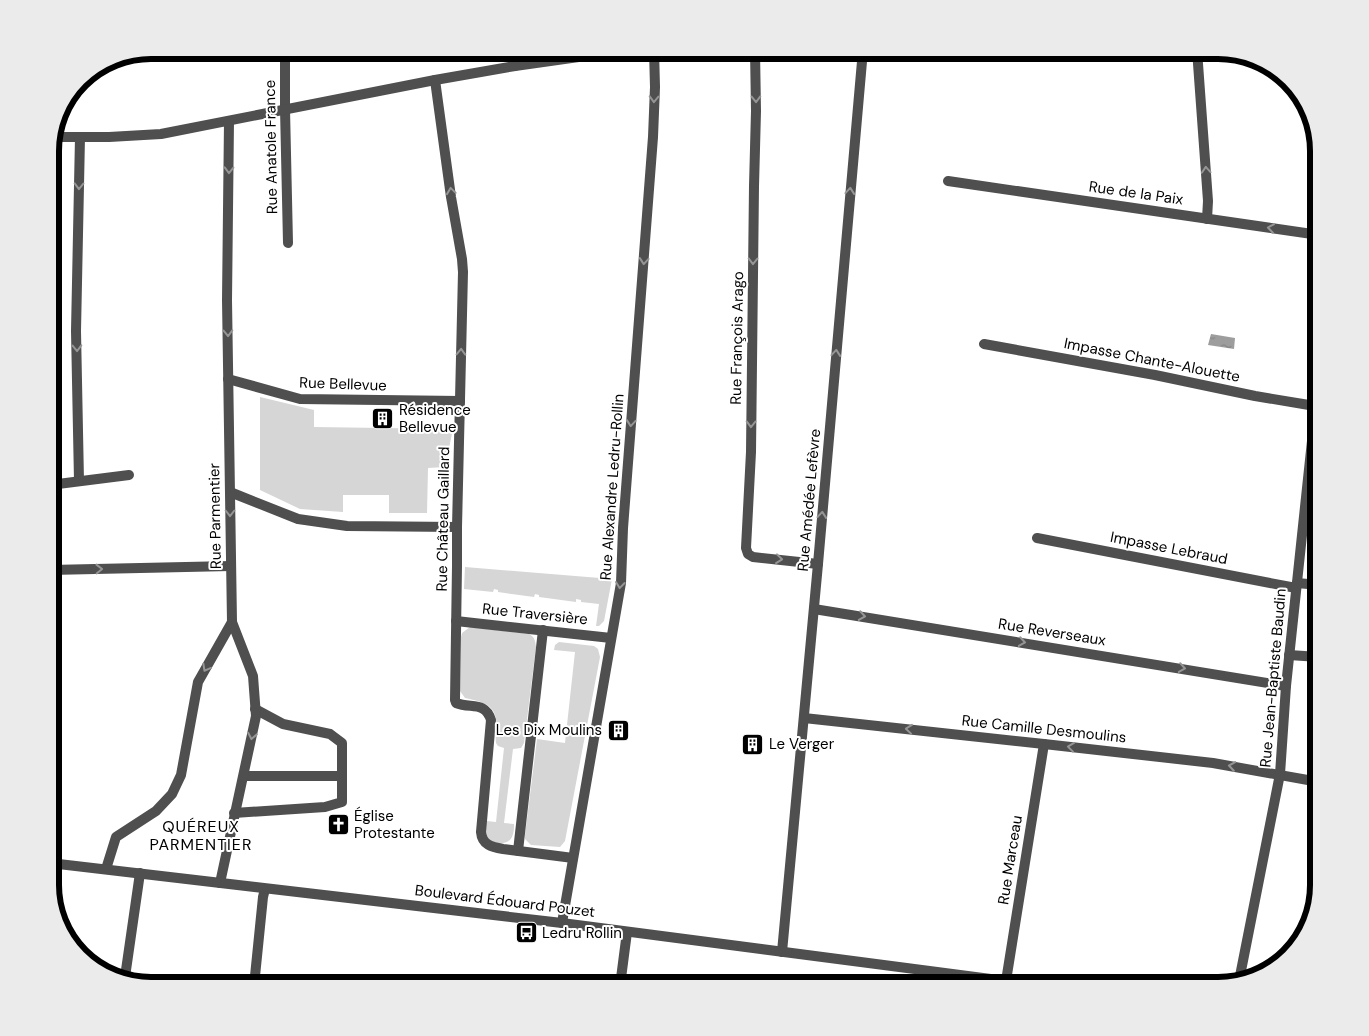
<svg xmlns="http://www.w3.org/2000/svg" width="1369" height="1036" font-family="'DM Sans',sans-serif">
<style>
.green{fill:#d6d6d6}
.water{fill:url(#water-ripples)}
.lines{fill:none;stroke-linecap:round;stroke-linejoin:round}
.minor{stroke:#4f4f4f;stroke-width:10}
.tertiary{stroke:#4f4f4f;stroke-width:10}
.oneway{stroke:#959595}
.labels{text-anchor:middle;stroke-width:4;stroke-linejoin:round;paint-order:stroke}
.street-label{font-size:15px;fill:#000;stroke:#fff}
.poi-label{font-size:15px;fill:#000;stroke:#fff;text-anchor:start}
.neighbourhood-label{font-size:16px;letter-spacing:1px;fill:#000;stroke:#fff}
.rim{fill:none;stroke:#000;stroke-width:6}
</style>
<defs>
<pattern id="water-ripples" width="26" height="14" patternUnits="userSpaceOnUse" patternTransform="scale(1.25)"><rect width="26" height="14" fill="#9d9d9d"/><path d="M2 4q2-2 4 0t4 0M15 11q2-2 4 0t4 0" fill="none" stroke="#858585"/></pattern>
</defs>
<rect width="100%" height="100%" fill="#fff"/>
<g class="green">
<path d="M260,397L314,410V427L453,429L445,467L428,468L427,513H389V495H343V512L300,509L260,490Z"/>
<path d="M465,567L612,579L604,621L599,626H596L599,604L581,602V600L576,599V602L539,597V595L535,594L534,597L498,592V590L494,589L493,592L464,589Z"/>
<path d="M470,627L529,634C535,637 535,641 536,647L524,743L521,748L513,749L504,823L514,824C514,828 514,833 512,837C507,847 487,845 485,834C485,830 486,825 486,821L496,822L504,748L498,746L496,743C495,735 497,727 496,719C494,703 478,701 465,698L460,691L461,637L462,633Z"/>
<path d="M559,642L594,646L598,649L600,657L565,841L560,847L531,845L525,839V835L537,739L565,743L575,652L554,650L555,645Z"/>
</g>
<path class="water" d="M1211,334L1235,338L1234,349L1208,345Z"/>
<g class="lines">
<g class="minor">
<path d="M285,50V109L288,243"/>
<path d="M514,50L515,66"/>
<path d="M755,50L756,111L754,186L751,452L746,548L748,554L753,557L818,564"/>
<path d="M1197,50L1208,201L1207,219"/>
<path d="M435,80L451,197L462,259L463,272L457,527V566L455,700L456,703C471,709 485,701 491,720L481,832C482,845 492,847 503,849L573,858"/>
<path d="M52,137H109L161,134L435,80L515,66L628,50"/>
<path d="M948,181L1319,235"/>
<path d="M984,344L1155,375L1255,396L1315,406"/>
<path d="M228,379L300,399L460,401"/>
<path d="M79,481L76,331L80,137"/>
<path d="M50,485L129,475"/>
<path d="M230,492L298,519L347,526L457,527"/>
<path d="M1037,538L1296,588"/>
<path d="M50,570L231,566"/>
<path d="M1297,583L1319,585"/>
<path d="M814,609L1286,686"/>
<path d="M456,621L611,638"/>
<path d="M1289,655L1319,657"/>
<path d="M804,718L1044,744L1213,763L1319,782"/>
<path d="M244,776H342"/>
<path d="M234,813L325,807L342,802V743L330,734L283,724L255,709"/>
<path d="M518,851L543,630"/>
<path d="M106,869L116,837L156,811L172,794L181,775L198,682L232,622L227,300L229,121"/>
<path d="M220,883L256,716L253,676L232,622"/>
<path d="M562,923L621,583L623,528L653,137L655,87L654,50"/>
<path d="M782,952L818,564L863,50"/>
<path d="M125,977L140,873"/>
<path d="M1006,981L1044,744"/>
<path d="M1239,981L1280,774L1286,686L1319,375"/>
<path d="M254,986L263,897L265,889"/>
<path d="M620,986L627,932"/>
</g>
<path class="tertiary" d="M50,863L562,923L1045,986"/>
</g>
<defs><path id="oneway-chevron" d="M-2-3.5L2.5 0L-2 3.5" fill="none" stroke-width="1.6" stroke-linecap="round" stroke-linejoin="round" transform="scale(1.25)"/></defs>
<g class="oneway">
<use href="#oneway-chevron" transform="translate(654 99) rotate(92)"/>
<use href="#oneway-chevron" transform="translate(756 99) rotate(89)"/>
<use href="#oneway-chevron" transform="translate(229 170) rotate(91)"/>
<use href="#oneway-chevron" transform="translate(1206 170) rotate(-94)"/>
<use href="#oneway-chevron" transform="translate(79 186) rotate(91)"/>
<use href="#oneway-chevron" transform="translate(451 191) rotate(-98)"/>
<use href="#oneway-chevron" transform="translate(850 191) rotate(-85)"/>
<use href="#oneway-chevron" transform="translate(1271 228) rotate(-172)"/>
<use href="#oneway-chevron" transform="translate(644 261) rotate(95)"/>
<use href="#oneway-chevron" transform="translate(753 261) rotate(91)"/>
<use href="#oneway-chevron" transform="translate(228 333) rotate(89)"/>
<use href="#oneway-chevron" transform="translate(77 348) rotate(89)"/>
<use href="#oneway-chevron" transform="translate(461 352) rotate(-88)"/>
<use href="#oneway-chevron" transform="translate(836 353) rotate(-85)"/>
<use href="#oneway-chevron" transform="translate(631 423) rotate(95)"/>
<use href="#oneway-chevron" transform="translate(751 424) rotate(91)"/>
<use href="#oneway-chevron" transform="translate(230 513) rotate(90)"/>
<use href="#oneway-chevron" transform="translate(822 515) rotate(-85)"/>
<use href="#oneway-chevron" transform="translate(779 559) rotate(6)"/>
<use href="#oneway-chevron" transform="translate(99 569) rotate(-1)"/>
<use href="#oneway-chevron" transform="translate(620 585) rotate(97)"/>
<use href="#oneway-chevron" transform="translate(862 616) rotate(9)"/>
<use href="#oneway-chevron" transform="translate(1022 642) rotate(9)"/>
<use href="#oneway-chevron" transform="translate(206 668) rotate(119)"/>
<use href="#oneway-chevron" transform="translate(1182 668) rotate(9)"/>
<use href="#oneway-chevron" transform="translate(909 729) rotate(-174)"/>
<use href="#oneway-chevron" transform="translate(252 736) rotate(101)"/>
<use href="#oneway-chevron" transform="translate(1071 747) rotate(-173)"/>
<use href="#oneway-chevron" transform="translate(1232 766) rotate(-171)"/>
</g>
<defs>
<symbol id="building-square" viewBox="-11 -11 22 22"><rect x="-9" y="-9" width="18" height="18" rx="4" fill="#000" stroke="#fff"/><path d="M-4-6H4V6H1V3H-1V6H-4ZM-2.5-4.3h1.7v1.8h-1.7ZM.8-4.3h1.7v1.8H.8ZM-2.5-1h1.7V.8h-1.7ZM.8-1h1.7V.8H.8Z" fill="#fff"/></symbol>
<symbol id="church-square" viewBox="-11 -11 22 22"><rect x="-9" y="-9" width="18" height="18" rx="4" fill="#000" stroke="#fff"/><path d="M-1.2-6h2.4v3.5h3.3v2.4h-3.3V6h-2.4V-.1h-3.3v-2.4h3.3Z" fill="#fff"/></symbol>
<symbol id="bus-square" viewBox="-11 -11 22 22"><rect x="-9" y="-9" width="18" height="18" rx="4" fill="#000" stroke="#fff"/><path d="M-5-6H5V4H4V6H2V4H-2V6H-4V4H-5ZM-3.5-4V0h7V-4ZM-3.5 1.2v1.5H-2V1.2ZM2 1.2v1.5H3.5V1.2Z" fill="#fff"/></symbol>
</defs>
<g fill-rule="evenodd">
<use href="#building-square" x="370" y="406" width="25" height="25"/>
<use href="#building-square" x="606" y="718" width="25" height="25"/>
<use href="#building-square" x="740" y="732" width="25" height="25"/>
<use href="#church-square" x="326" y="812" width="25" height="25"/>
<use href="#bus-square" x="514" y="920" width="25" height="25"/>
</g>
<g class="labels">
<g class="street-label">
<text transform="translate(271 147) rotate(-91)" y="5">Rue Anatole France</text>
<text transform="translate(1136 193) rotate(8)" y="5">Rue de la Paix</text>
<text transform="translate(737 338) rotate(-89)" y="5">Rue François Arago</text>
<text transform="translate(1152 360) rotate(11)" y="5">Impasse Chante-Alouette</text>
<text transform="translate(343 384) rotate(2)" y="5">Rue Bellevue</text>
<text transform="translate(612 487) rotate(-86)" y="5">Rue Alexandre Ledru-Rollin</text>
<text transform="translate(809 500) rotate(-85)" y="5">Rue Amédée Lefèvre</text>
<text transform="translate(215 516) rotate(-91)" y="5">Rue Parmentier</text>
<text transform="translate(443 519) rotate(-89)" y="5">Rue Château Gaillard</text>
<text transform="translate(1169 548) rotate(11)" y="5">Impasse Lebraud</text>
<text transform="translate(535 614) rotate(6)" y="5">Rue Traversière</text>
<text transform="translate(1052 632) rotate(9)" y="5">Rue Reverseaux</text>
<text transform="translate(1273 678) rotate(-85)" y="5">Rue Jean-Baptiste Baudin</text>
<text transform="translate(1044 729) rotate(6)" y="5">Rue Camille Desmoulins</text>
<text transform="translate(1010 860) rotate(-81)" y="5">Rue Marceau</text>
<text transform="translate(505 901) rotate(7)" y="5">Boulevard Édouard Pouzet</text>
</g>
<g class="poi-label">
<text x="399" y="415">Résidence<tspan x="399" dy="17">Bellevue</tspan></text>
<text x="602" y="735" text-anchor="end">Les Dix Moulins</text>
<text x="769" y="749">Le Verger</text>
<text x="354" y="821">Église<tspan x="354" dy="17">Protestante</tspan></text>
<text x="542" y="938">Ledru Rollin</text>
</g>
<g class="neighbourhood-label">
<text x="201" y="832">QUÉREUX<tspan x="201" dy="18">PARMENTIER</tspan></text>
</g>
</g>
<path d="M0 0H1369V1036H0ZM151 59H1218A92 92 0 0 1 1310 151V885A92 92 0 0 1 1218 977H151A92 92 0 0 1 59 885V151A92 92 0 0 1 151 59Z" fill="#ebebeb" fill-rule="evenodd"/>
<path class="rim" d="M151 59H1218A92 92 0 0 1 1310 151V885A92 92 0 0 1 1218 977H151A92 92 0 0 1 59 885V151A92 92 0 0 1 151 59Z"/>
</svg>
